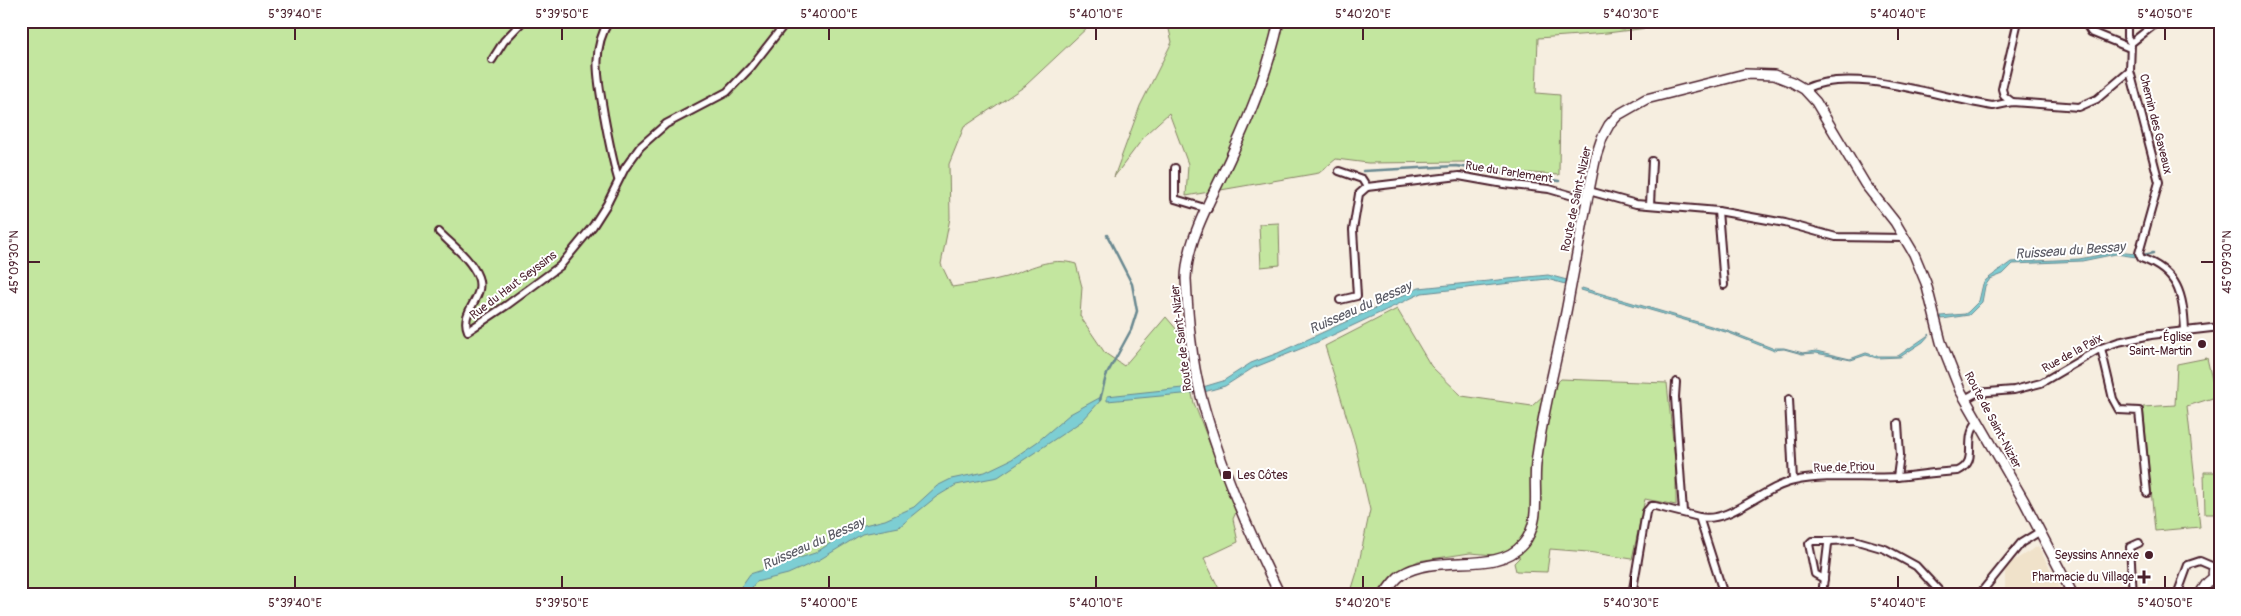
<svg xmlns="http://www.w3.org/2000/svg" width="2241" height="616" font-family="Pangolin,sans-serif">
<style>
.built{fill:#f0e2ca}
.green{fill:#c3e69f;stroke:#868265}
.water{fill:#7dced3;stroke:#698890}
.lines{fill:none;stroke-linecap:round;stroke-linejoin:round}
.stream{stroke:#698890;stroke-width:2.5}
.minor-casing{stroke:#4a1f2b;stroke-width:10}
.secondary-casing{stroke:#4a1f2b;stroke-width:12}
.minor{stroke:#fff;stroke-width:6}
.secondary{stroke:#fff;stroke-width:9}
.ticks{fill:none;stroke:#4a1f2b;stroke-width:2}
.poi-dot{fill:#4a1f2b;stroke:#fff;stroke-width:2}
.labels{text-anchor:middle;stroke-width:4;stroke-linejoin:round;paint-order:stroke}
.street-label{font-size:12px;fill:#4a1f2b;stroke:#fff}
.poi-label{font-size:12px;fill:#4a1f2b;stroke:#fff;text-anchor:end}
.water-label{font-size:14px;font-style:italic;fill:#5c5c66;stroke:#fff}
.neatline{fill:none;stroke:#4a1f2b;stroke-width:2}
.ticks-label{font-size:12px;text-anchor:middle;fill:#4a1f2b}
</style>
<rect width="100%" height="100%" fill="#f6eee0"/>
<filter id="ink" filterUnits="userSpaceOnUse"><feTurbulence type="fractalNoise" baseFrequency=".02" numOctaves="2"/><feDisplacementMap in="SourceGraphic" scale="10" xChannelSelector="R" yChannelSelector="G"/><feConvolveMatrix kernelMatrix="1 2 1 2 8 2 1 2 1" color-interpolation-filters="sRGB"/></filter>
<g filter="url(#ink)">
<path class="built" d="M2038,546L2064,595H2005V566Z"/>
<g class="green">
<path d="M21,21H1100L1089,26L1025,86L964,127L949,164L950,218L941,264L952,287C970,284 989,282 1006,277C1029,269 1050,256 1076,264L1082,287L1080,316L1105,353L1124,366L1166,317L1178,331L1194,403L1236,512L1233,519L1238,542L1204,558L1222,595H21Z"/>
<path d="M1167,21H1703L1607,33L1538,38L1536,93L1560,95L1559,175L1516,172L1466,162L1368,163L1336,159L1319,173L1186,196L1188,164L1169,113L1147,133L1114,177L1140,106L1172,42Z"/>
<path d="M1279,223L1280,265L1261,267L1259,224Z"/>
<path d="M1397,309L1431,366L1462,396L1532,406L1561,379L1667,383L1676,471V505L1645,499L1632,559L1588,552L1550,549L1547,572L1516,571L1514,563L1520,557L1470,553L1418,561L1390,577L1376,595H1350L1357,572L1370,510L1355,444L1325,346Z"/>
<path d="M2207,358L2216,397L2187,406L2200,527L2155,531L2143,407L2175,405L2177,364Z"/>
<path d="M2204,472H2220V514H2205Z"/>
</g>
<g class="water">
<path d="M2116,252L2136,254V257L2116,254L2082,261L2013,264L2003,274L1990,279L1985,286L1982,302L1969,315L1942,319L1941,316L1965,314L1968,312L1979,301L1983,284L1986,280L2011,262L2079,259Z"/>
<path d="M1548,275L1567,280L1565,284L1547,279L1422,293L1320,341L1253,368L1225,386L1204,392L1203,387L1223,381L1251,363L1278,353L1419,288Z"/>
<path d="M1582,288L1728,331L1772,348H1784L1803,353L1816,351L1850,359L1866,353L1876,356H1898L1930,334L1923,342L1900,357L1877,358L1866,355L1851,360L1816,353L1802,354L1784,349L1772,350L1729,333L1581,290Z"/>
<path d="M1192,387L1193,393L1107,401V396Z"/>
<path d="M1101,397V400L1082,421L998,477L956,485L936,497L899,527L862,534L819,560L788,574L756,582L746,595H735L750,574L815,553L856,527L885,520L914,507L937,486L951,479L985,472L1012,459L1037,442L1070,414Z"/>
</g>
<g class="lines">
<g class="stream">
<path d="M1363,171L1456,166L1559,181"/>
<path d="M2143,255L2153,253"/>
<path d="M1100,400L1106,376L1131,330L1137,311L1132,284L1107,235"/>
</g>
<defs>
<g id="minor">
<path d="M609,21C590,51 599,83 604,115C608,137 612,158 618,179"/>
<path d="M2084,21L2091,32L2130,48"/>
<path d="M2127,21V37L2131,43L2130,71L2159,182L2139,253L2141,258C2179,272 2183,294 2185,330"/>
<path d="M2131,43L2159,21"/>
<path d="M492,60L504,41L523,21"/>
<path d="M1804,89C1853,65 1940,98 1993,106L2012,102L2079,107L2097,99L2130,71"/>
<path d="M2012,102L2004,96L2002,89L2018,21"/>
<path d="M1175,168V199L1208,209"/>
<path d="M1339,171L1362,179L1367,187L1459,176L1504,184L1549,189L1587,200"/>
<path d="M1589,191L1636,204L1718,211L1785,223L1836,237L1905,238"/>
<path d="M1650,205L1652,161"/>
<path d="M1718,211L1724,285"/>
<path d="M439,232C452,245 471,259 478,277C486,298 459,311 468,331L507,305L560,266L593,226L607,204L625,168L640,147L666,124L727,92L751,67L787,21"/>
<path d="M1340,300L1357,296L1353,230L1359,194L1367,187"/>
<path d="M2101,348L2113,399L2119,410L2139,411L2147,493"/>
<path d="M1676,382L1675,397L1683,512"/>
<path d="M1789,399L1793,481"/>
<path d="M1965,399L1976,393L2014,390L2041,383L2101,348L2118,342L2151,335L2220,327"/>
<path d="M1897,477L1900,455L1898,423"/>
<path d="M1699,517C1730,524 1763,487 1794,481C1828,474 1863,479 1897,477C1918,475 1938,472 1958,471C1975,463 1968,450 1971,435C1972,429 1975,425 1978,420"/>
<path d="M1824,579L1815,574L1809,544L1812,541H1830"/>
<path d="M1632,595L1646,512L1651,506H1655L1699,517L1724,595"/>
<path d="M1822,595L1828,544L1830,541L1854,540L1885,549L1916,566L1943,595"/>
<path d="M1979,595L2021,543L2039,532"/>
<path d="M2133,595L2130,547L2139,543"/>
<path d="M2177,595L2188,565L2200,561L2214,567"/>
</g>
<g id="secondary">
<path d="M1279,21C1269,68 1252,111 1232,154C1215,193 1187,236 1186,279C1188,318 1191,359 1201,396C1219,463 1249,533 1280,595"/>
<path d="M2220,563C2211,568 2211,578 2220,583"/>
<path d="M1384,595C1389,588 1394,580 1401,575C1437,552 1496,576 1523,544C1542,522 1533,491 1536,464C1542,413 1556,363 1566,312C1576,260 1585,208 1596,156L1602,138L1609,125L1618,115L1646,99L1745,74L1774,75L1792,82L1804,89L1816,102L1865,184L1895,222L1914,254L1926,283L1941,342L1960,390L2024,501L2073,595"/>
<path d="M2199,595L2207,583L2214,577"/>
</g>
</defs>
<use href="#minor" class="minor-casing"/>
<use href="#secondary" class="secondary-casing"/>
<use href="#minor" class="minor"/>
<use href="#secondary" class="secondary"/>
</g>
</g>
<path class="ticks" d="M295,28V40M562,28V40M829,28V40M1096,28V40M1363,28V40M1631,28V40M1898,28V40M2165,28V40M28,262H40M2201,262H2214M295,576V588M562,576V588M829,576V588M1096,576V588M1363,576V588M1631,576V588M1898,576V588M2165,576V588"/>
<g class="poi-dot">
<circle cx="2202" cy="344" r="5"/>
<rect x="1222" y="470" width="10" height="10" rx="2.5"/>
<circle cx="2149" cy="555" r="5"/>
<path d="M2141.5 569.5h5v5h5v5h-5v5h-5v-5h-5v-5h5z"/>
</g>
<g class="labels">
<g class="street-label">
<text transform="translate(2156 124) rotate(76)" y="4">Chemin des Gaveaux</text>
<text transform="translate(1509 172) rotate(9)" y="4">Rue du Parlement</text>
<text transform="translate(1576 199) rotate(-78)" y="4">Route de Saint-Nizier</text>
<text transform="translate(513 285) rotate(-37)" y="4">Rue du Haut Seyssins</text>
<text transform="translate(1181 338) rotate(-97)" y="4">Route de Saint-Nizier</text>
<text transform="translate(2072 353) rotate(-29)" y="4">Rue de la Paix</text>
<text transform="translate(1993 420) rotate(62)" y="4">Route de Saint-Nizier</text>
<text transform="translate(1844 467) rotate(-2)" y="4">Rue de Priou</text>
</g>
<g class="poi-label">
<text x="2192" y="341">Église<tspan x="2192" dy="14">Saint-Martin</tspan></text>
<text x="1237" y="479" text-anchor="start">Les Côtes</text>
<text x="2139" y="559">Seyssins Annexe</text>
<text x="2134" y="581">Pharmacie du Village</text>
</g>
<g class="water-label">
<text transform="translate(2070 250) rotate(-4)" y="5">Ruisseau du Bessay</text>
<text transform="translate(1360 307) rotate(-24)" y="5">Ruisseau du Bessay</text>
<text transform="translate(813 543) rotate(-24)" y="5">Ruisseau du Bessay</text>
</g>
</g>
<rect width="2241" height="616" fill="none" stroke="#fff" stroke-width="55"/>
<rect x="28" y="28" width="2186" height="560" class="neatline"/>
<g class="ticks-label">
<text x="295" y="18">5°39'40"E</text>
<text x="562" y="18">5°39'50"E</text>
<text x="829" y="18">5°40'00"E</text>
<text x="1096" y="18">5°40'10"E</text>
<text x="1363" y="18">5°40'20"E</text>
<text x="1631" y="18">5°40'30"E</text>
<text x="1898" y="18">5°40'40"E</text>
<text x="2165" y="18">5°40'50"E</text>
<text transform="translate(14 262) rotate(-90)" y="4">45°09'30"N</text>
<text transform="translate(2227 262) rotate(-90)" y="4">45°09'30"N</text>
<text x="295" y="607">5°39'40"E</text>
<text x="562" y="607">5°39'50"E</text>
<text x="829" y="607">5°40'00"E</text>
<text x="1096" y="607">5°40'10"E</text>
<text x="1363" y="607">5°40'20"E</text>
<text x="1631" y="607">5°40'30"E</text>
<text x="1898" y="607">5°40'40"E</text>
<text x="2165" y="607">5°40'50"E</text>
</g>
</svg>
